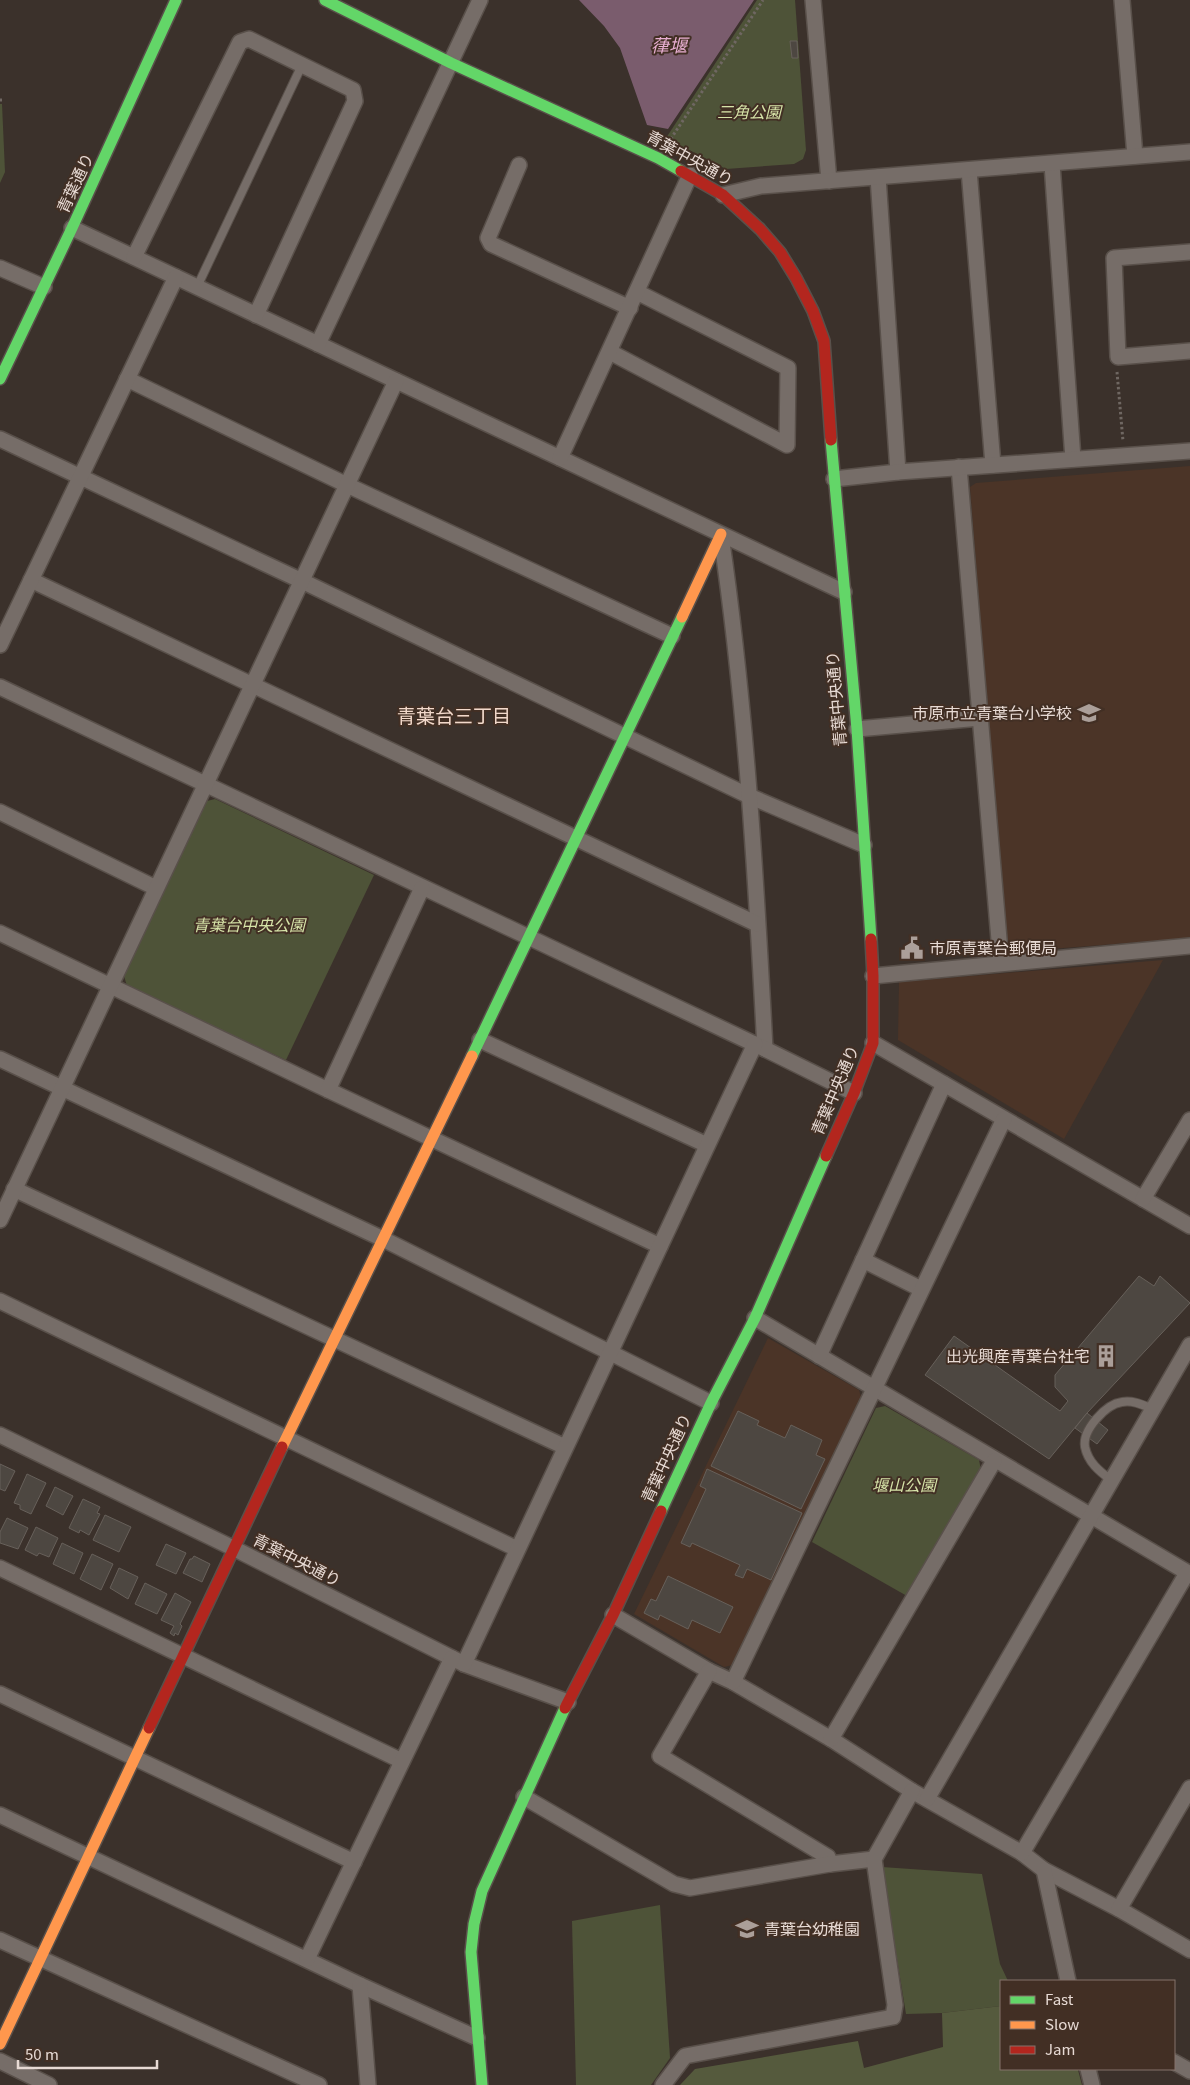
<svg xmlns="http://www.w3.org/2000/svg" width="1190" height="2085" font-family="Georgia,'Noto Sans JP',serif">
<style>
.built{fill:#4b3427}
.green{fill:#4e5338}
.forest{fill:#555a3d}
.water{fill:#7a5c6d}
.building{fill:#4d4741;stroke:#67605a}
.lines{fill:none;stroke-linecap:round;stroke-linejoin:round}
.lane-casing{stroke:#59504a;stroke-width:10}
.street-casing{stroke:#59504a;stroke-width:18}
.fast-casing{stroke:#59504a;stroke-width:14}
.slow-casing{stroke:#59504a;stroke-width:14}
.jam-casing{stroke:#59504a;stroke-width:14}
.path{stroke:#6f6762;stroke-width:3;stroke-dasharray:2.5 2.5;stroke-linecap:butt}
.lane{stroke:#766d68;stroke-width:8}
.street{stroke:#766d68;stroke-width:15}
.fast{stroke:#63d668;stroke-width:11}
.slow{stroke:#ff974d;stroke-width:11}
.jam{stroke:#b3261e;stroke-width:11}
.labels{text-anchor:middle;stroke-width:4;stroke-linejoin:round;paint-order:stroke}
.park-label{font-size:16px;font-style:italic;fill:#d6e3a8;stroke:#422f24}
.street-label{font-size:16px;fill:#e7dad4;stroke:#422f24}
.poi-label{font-size:16px;fill:#e7dad4;stroke:#422f24;text-anchor:end}
.water-label{font-size:18px;font-style:italic;fill:#e7aed0;stroke:#422f24}
.quarter-label{font-size:19px;fill:#f2d9cb;stroke:#422f24}
</style>
<rect width="100%" height="100%" fill="#3b312b"/>
<g class="built">
<path d="M1190,466V938L1013,952L1006,945L970,487L976,483Z"/>
<path d="M1163,960L1064,1139L898,1040L899,982Z"/>
<path d="M768,1338L859,1390L861,1397L733,1665L724,1667L634,1614Z"/>
</g>
<g class="green">
<path d="M757,0H795L806,150L803,159L794,164L726,169L666,138Z"/>
<path d="M0,104H2L5,172L0,183Z"/>
<path d="M215,799L374,875L286,1060L127,986L124,976L207,801Z"/>
<path d="M885,1406L979,1460L981,1470L907,1596L812,1542L876,1408Z"/>
<path d="M882,1867L982,1874L1000,1964L1008,1981H1001V2006L942,2013L906,2014Z"/>
<path d="M660,1905L670,2058L651,2085H576L572,1921Z"/>
</g>
<path class="forest" d="M1001,2006V2069H1076L1078,2070L1082,2085H680L695,2069L858,2041L864,2068L943,2047L942,2013Z"/>
<path class="water" d="M579,0H754L668,129L647,125L620,48L604,26Z"/>
<g class="building">
<path d="M790,41H797L798,58H792Z"/>
<path d="M1139,1276L1154,1286L1160,1276L1190,1303L1087,1413L1049,1459L925,1375L954,1336L1060,1411L1068,1401L1055,1387V1375Z"/>
<path d="M738,1411L759,1421L757,1425L785,1438L791,1425L822,1440L816,1455L825,1459L801,1509L711,1466Z"/>
<path d="M1087,1413L1108,1430L1097,1444L1075,1428Z"/>
<path d="M0,1464L15,1471L5,1491L0,1489Z"/>
<path d="M707,1469L802,1513L771,1580L747,1569L743,1578L735,1575L740,1565L692,1543L690,1547L681,1543L706,1489L700,1486Z"/>
<path d="M27,1474L46,1483L31,1514L20,1509V1505L14,1503Z"/>
<path d="M55,1487L73,1496L63,1515L46,1506Z"/>
<path d="M83,1499L100,1507L97,1513L100,1514L89,1535L80,1530L79,1533L69,1528Z"/>
<path d="M105,1515L131,1527L119,1552L93,1540Z"/>
<path d="M7,1518L28,1528L18,1549L0,1543V1532Z"/>
<path d="M36,1527L58,1538L49,1557L39,1553L37,1556L25,1550Z"/>
<path d="M62,1543L83,1553L74,1574L53,1564Z"/>
<path d="M166,1544L186,1553L176,1574L156,1565Z"/>
<path d="M92,1554L113,1564L101,1590L80,1579Z"/>
<path d="M194,1556L210,1564L202,1582L183,1573L190,1559H192Z"/>
<path d="M119,1568L138,1577L128,1599L110,1588Z"/>
<path d="M668,1576L733,1607L720,1633L692,1620L688,1629L660,1615L658,1620L644,1613L651,1599L656,1601Z"/>
<path d="M145,1583L167,1594L157,1614L135,1604Z"/>
<path d="M175,1593L191,1602L180,1624L182,1626L178,1635L175,1633L174,1636L170,1633L174,1626L161,1620Z"/>
</g>
<g class="lines">
<defs>
<g id="lane">
<path d="M197,287L302,65"/>
<path d="M1111,1480C1099,1471 1088,1462 1085,1447C1082,1430 1106,1404 1122,1402C1133,1400 1143,1405 1153,1409"/>
</g>
<g id="street">
<path d="M813,0L829,181"/>
<path d="M1122,0L1135,156"/>
<path d="M1052,164L1073,459"/>
<path d="M519,165L488,238L491,244L630,308"/>
<path d="M969,170L993,465"/>
<path d="M878,177L898,472"/>
<path d="M723,195L761,186L1190,152"/>
<path d="M72,228L844,592"/>
<path d="M1190,252L1114,258L1118,357L1190,351"/>
<path d="M134,257L240,42L249,39L353,90L355,101L256,315"/>
<path d="M0,268L44,287"/>
<path d="M318,344L480,0"/>
<path d="M610,352L787,445L788,368L637,292"/>
<path d="M127,379L347,485L672,636"/>
<path d="M0,439L302,581L749,796L864,845"/>
<path d="M560,458L690,175"/>
<path d="M959,467L1001,963"/>
<path d="M834,479L898,472L1190,451"/>
<path d="M721,536C746,705 756,878 765,1049"/>
<path d="M31,580L757,924"/>
<path d="M0,645L176,277"/>
<path d="M0,687L765,1049L854,1093"/>
<path d="M857,729L980,718"/>
<path d="M0,812L156,888"/>
<path d="M0,933L328,1090L660,1246"/>
<path d="M873,976L1190,946"/>
<path d="M480,1040L707,1145"/>
<path d="M873,1043L1190,1226"/>
<path d="M0,1059L383,1239L711,1403"/>
<path d="M328,1090L422,888"/>
<path d="M14,1189L565,1447"/>
<path d="M1143,1199L1190,1120"/>
<path d="M0,1220L396,381"/>
<path d="M863,1260L921,1289"/>
<path d="M0,1301L517,1549"/>
<path d="M755,1318L1190,1574"/>
<path d="M819,1356L944,1084"/>
<path d="M0,1435L235,1549L464,1664L568,1702"/>
<path d="M0,1568L402,1761"/>
<path d="M613,1615L709,1671L733,1682L831,1739L912,1791L1022,1853L1044,1870L1119,1909L1190,1950"/>
<path d="M464,1664L755,1044"/>
<path d="M709,1671L660,1756L828,1857L830,1864"/>
<path d="M733,1682L1004,1119"/>
<path d="M0,1694L354,1862"/>
<path d="M831,1739L994,1461"/>
<path d="M524,1797L674,1884L690,1888L830,1864L874,1859"/>
<path d="M927,1799L1190,1345"/>
<path d="M0,1815L360,1985L477,2038"/>
<path d="M1022,1853L1187,1573"/>
<path d="M1044,1870L1068,1981"/>
<path d="M1119,1909L1190,1788"/>
<path d="M0,1940L319,2085"/>
<path d="M307,1959L452,1658"/>
<path d="M360,1985L368,2085"/>
<path d="M0,2061L49,2085"/>
<path d="M1174,2062L1190,2071"/>
<path d="M1088,2069L1092,2085"/>
<path d="M663,2085L685,2056L893,2017L895,2005L874,1859L912,1791"/>
</g>
<g id="fast">
<path d="M325,0L451,63L658,158L681,171"/>
<path d="M0,379L72,228L176,0"/>
<path d="M831,440L857,729L871,939"/>
<path d="M472,1056L682,617"/>
<path d="M661,1511L711,1403L755,1318L826,1156"/>
<path d="M482,2085L471,1952L474,1924L482,1891L565,1708"/>
</g>
<g id="slow">
<path d="M682,617L721,534"/>
<path d="M282,1447L472,1056"/>
<path d="M0,2044L149,1728"/>
</g>
<g id="jam">
<path d="M681,171L723,195L760,229L780,252L796,278L813,311L824,341L831,440"/>
<path d="M826,1156L854,1093L873,1043V976L871,939"/>
<path d="M565,1708L613,1615L661,1511"/>
<path d="M149,1728L282,1447"/>
</g>
</defs>
<use href="#lane" class="lane-casing"/>
<use href="#street" class="street-casing"/>
<use href="#fast" class="fast-casing"/>
<use href="#slow" class="slow-casing"/>
<use href="#jam" class="jam-casing"/>
<g class="path">
<path d="M0,100H2"/>
<path d="M668,143L763,0"/>
<path d="M1117,372L1123,441"/>
</g>
<use href="#lane" class="lane"/>
<use href="#street" class="street"/>
<use href="#fast" class="fast"/>
<use href="#slow" class="slow"/>
<use href="#jam" class="jam"/>
</g>
<defs>
<symbol id="school-bare" viewBox="-9 -9 18 18"><path d="M0-5L7-2L0 1L-7-2ZM-4 1L0 2.5L4 1V4Q0 6-4 4Z" fill="#ab9f99" stroke="#422f24" stroke-width="2.5" paint-order="stroke"/></symbol>
<symbol id="civic-bare" viewBox="-9 -9 18 18"><path d="M-.6-6.5H3V-4.5H.6V-3L4-1V1h2V6H-6V1h2V-1L-.6-3ZM-1.2 2.5V6h2.4V2.5Z" fill="#ab9f99" stroke="#422f24" stroke-width="2.5" paint-order="stroke"/></symbol>
<symbol id="building-bare" viewBox="-9 -9 18 18"><path d="M-4-6H4V6H1V3H-1V6H-4ZM-2.5-4.3h1.7v1.8h-1.7ZM.8-4.3h1.7v1.8H.8ZM-2.5-1h1.7V.8h-1.7ZM.8-1h1.7V.8H.8Z" fill="#ab9f99" stroke="#422f24" stroke-width="2.5" paint-order="stroke"/></symbol>
</defs>
<g fill-rule="evenodd">
<use href="#school-bare" x="1073" y="697" width="32" height="32"/>
<use href="#civic-bare" x="896" y="932" width="32" height="32"/>
<use href="#building-bare" x="1090" y="1340" width="32" height="32"/>
<use href="#school-bare" x="731" y="1913" width="32" height="32"/>
</g>
<g class="labels">
<g class="park-label">
<text x="749" y="118">三角公園</text>
<text x="249" y="931">青葉台中央公園</text>
<text x="904" y="1491">堰山公園</text>
</g>
<g class="street-label">
<text transform="translate(690 158) rotate(29)" y="6">青葉中央通り</text>
<text transform="translate(75 183) rotate(-65)" y="6">青葉通り</text>
<text transform="translate(836 699) rotate(-95)" y="6">青葉中央通り</text>
<text transform="translate(835 1090) rotate(-67)" y="6">青葉中央通り</text>
<text transform="translate(666 1458) rotate(-65)" y="6">青葉中央通り</text>
<text transform="translate(297 1560) rotate(27)" y="6">青葉中央通り</text>
</g>
<g class="poi-label">
<text x="1072" y="719">市原市立青葉台小学校</text>
<text x="929" y="954" text-anchor="start">市原青葉台郵便局</text>
<text x="1090" y="1362">出光興産青葉台社宅</text>
<text x="764" y="1935" text-anchor="start">青葉台幼稚園</text>
</g>
<g class="water-label">
<text x="669" y="52">葎堰</text>
</g>
<g class="quarter-label">
<text x="454" y="723">青葉台三丁目</text>
</g>
</g>
<rect x="1000" y="1980" width="175" height="90" fill="#422f24" stroke="#84736a"/>
<rect x="1010" y="1996" width="25" height="8" fill="#63d668" stroke="#84736a"/>
<text x="1045" y="2005" font-size="15" fill="#e7dad4">Fast</text>
<rect x="1010" y="2021" width="25" height="8" fill="#ff974d" stroke="#84736a"/>
<text x="1045" y="2030" font-size="15" fill="#e7dad4">Slow</text>
<rect x="1010" y="2046" width="25" height="8" fill="#b3261e" stroke="#84736a"/>
<text x="1045" y="2055" font-size="15" fill="#e7dad4">Jam</text>
<path d="M18 2060v8h139v-8" fill="none" stroke="#e7dad4" stroke-width="2.5"/>
<text x="25" y="2060" font-size="15" fill="#e7dad4" stroke="#422f24" stroke-width="4" paint-order="stroke">50 m</text>
</svg>
